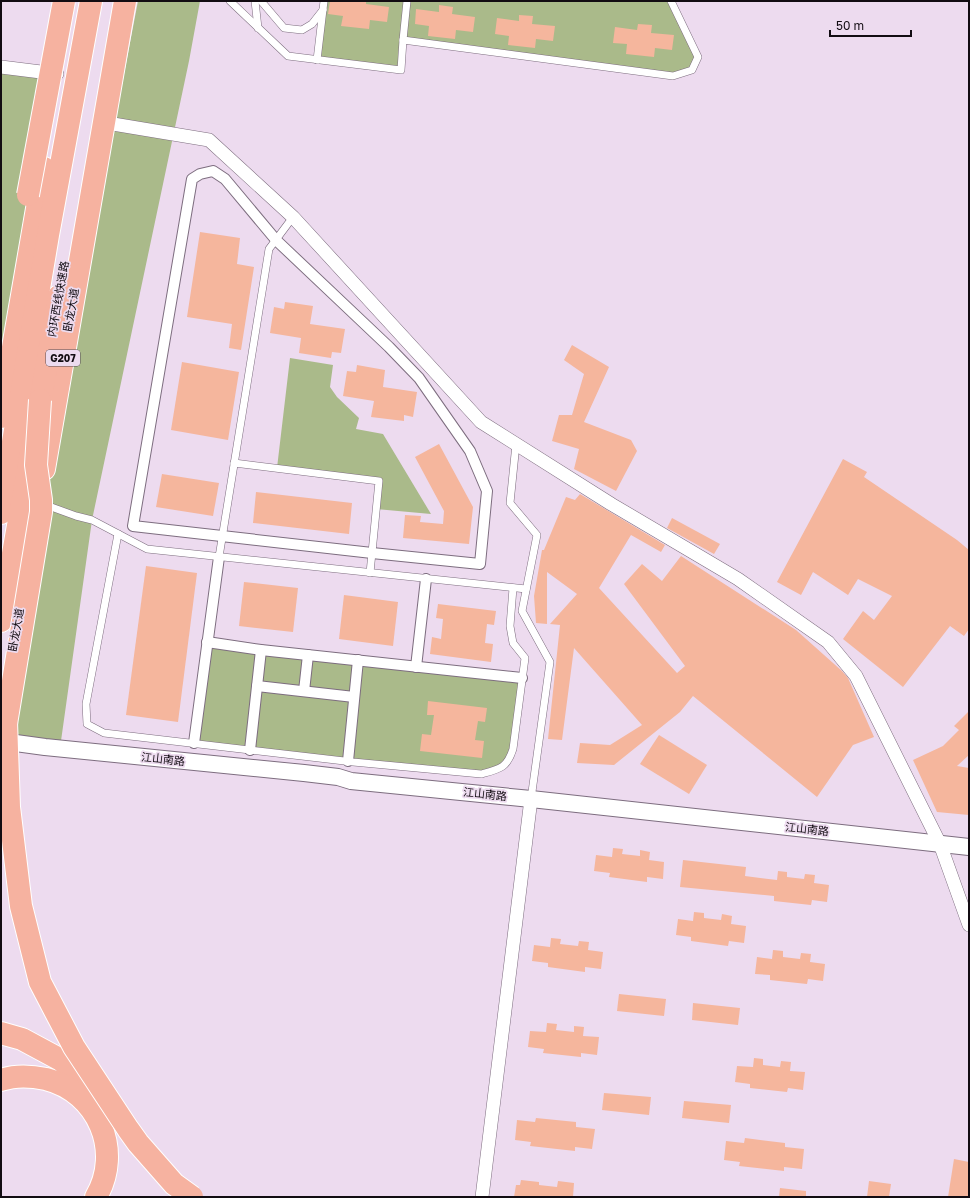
<svg xmlns="http://www.w3.org/2000/svg" width="970" height="1198" font-family="'Golos Text','Noto Sans SC',sans-serif">
<style>
.green{fill:#aaba8a}
.building{fill:#f5b69d}
.lines{fill:none;stroke-linecap:round;stroke-linejoin:round}
.service-casing{stroke:#7d6d7f;stroke-width:8}
.pedestrian-casing{stroke:#7d6d7f;stroke-width:12}
.minor-casing{stroke:#7d6d7f;stroke-width:14}
.tertiary-casing{stroke:#7d6d7f;stroke-width:18}
.trunk-casing{stroke:#fff;stroke-width:24}
.service{stroke:#fff;stroke-width:7}
.pedestrian{stroke:#fff;stroke-width:10}
.minor{stroke:#fff;stroke-width:13}
.tertiary{stroke:#fff;stroke-width:16}
.trunk{stroke:#f6b2a0;stroke-width:22}
.trunk-bridge-casing{stroke:#fff;stroke-width:24;stroke-linecap:butt}
.trunk-bridge{stroke:#f6b2a0;stroke-width:22}
.labels{text-anchor:middle;stroke-width:3.5;stroke-linejoin:round;paint-order:stroke}
.shield{fill:#eddbef;stroke:#544a54;stroke-width:1}
.shield-label{font-size:10px;font-weight:bold;fill:#120c12}
.street-label{font-size:11px;fill:#120c12;stroke:#eddbef}
</style>
<rect width="100%" height="100%" fill="#eddbef"/>
<g class="green">
<path d="M138,1H200L189,61L92,520L60,748L1,741V717Z"/>
<path d="M324,1H671L698,57L692,70L673,76L403,40L401,70L317,60Z"/>
<path d="M1,67L60,75L1,417Z"/>
<path d="M290,358L333,365L330,387L337,397L359,418L356,429L383,434L431,514L376,509L379,481L277,468Z"/>
<path d="M207,642L522,678L510,760L481,774L194,743Z"/>
</g>
<g class="building">
<path d="M330,1H366V4L389,7L387,22L370,20L369,29L341,26L343,16L328,14Z"/>
<path d="M439,5L453,7L452,14L475,17L473,32L456,30L455,39L428,36L429,26L415,24L416,9L439,12Z"/>
<path d="M519,15L533,16L532,24L555,26L553,41L536,39L535,48L508,45L509,36L495,34L497,18L519,21Z"/>
<path d="M638,24L652,25L651,33L674,35L672,50L655,48L654,57L626,54L627,44L613,43L615,27L637,30Z"/>
<path d="M200,232L240,238L237,264L254,267L241,350L229,348L232,324L187,317Z"/>
<path d="M285,302L313,306L310,324L345,329L341,353L332,352L331,358L299,353L301,338L270,333L274,307L284,309Z"/>
<path d="M572,345L609,367L584,422L631,440L637,451L616,491L574,469L579,449L552,441L559,415H572L584,374L564,360Z"/>
<path d="M182,362L239,372L228,440L171,430Z"/>
<path d="M357,365L385,370L383,387L417,392L413,417L404,415V421L371,417L374,401L343,396L347,371L356,372Z"/>
<path d="M439,444L473,507L469,544L403,538L405,515L421,516L420,522L443,524L444,511L415,457Z"/>
<path d="M843,459L867,472L864,477L957,540L969,550V629L964,636L950,626L903,687L843,639L863,611L874,620L892,596L858,579L848,595L813,572L801,595L777,582Z"/>
<path d="M162,474L219,483L213,516L156,507Z"/>
<path d="M256,492L352,503L349,534L253,523Z"/>
<path d="M580,494L665,545L661,552L631,535L599,588L677,673L685,666L624,584L642,564L662,581L681,556L796,630L842,671L848,678L874,737L853,745L817,797L693,696L680,712L614,765L577,763L580,743L610,745L642,725L574,648L562,740L548,739L560,625L550,624L577,594L547,572V624L536,623L534,596L542,550H544L566,497L575,500Z"/>
<path d="M672,518L720,544L714,554L667,528Z"/>
<path d="M146,566L197,573L178,722L126,715Z"/>
<path d="M244,582L298,588L293,632L239,626Z"/>
<path d="M344,595L398,602L393,646L339,639Z"/>
<path d="M438,604L496,611L494,625L487,624L485,643L493,644L491,662L430,654L432,637L441,639L443,619L436,618Z"/>
<path d="M428,701L487,708L485,722L478,721L475,740L484,741L482,758L420,751L422,734L431,735L434,715H427Z"/>
<path d="M969,711V755L957,766L969,768V815L937,812L913,760L943,746L959,730L954,726Z"/>
<path d="M659,735L707,765L689,794L640,764Z"/>
<path d="M613,848L623,849L622,854L640,856V850L650,852L649,860L664,862L663,879L647,877V882L609,877L610,873L594,871L596,855L612,857Z"/>
<path d="M683,860L746,867L745,876L777,880L778,871L787,872V877L804,879L805,874L815,875L814,883L829,885L827,902L812,900L811,905L774,901V896L680,887Z"/>
<path d="M694,912L704,913V918L721,920L722,914L732,916L731,924L746,926L744,943L729,941L728,946L691,941V937L676,935L678,919L693,921Z"/>
<path d="M551,938L561,939L560,944L578,946L579,941L589,942L588,950L603,952L601,969L585,967V972L548,967V963L532,961L534,945L550,947Z"/>
<path d="M773,950L783,951V957L800,959L801,953L811,954L810,962L825,964L823,981L808,979L807,984L770,980V975L755,974L757,957L772,959Z"/>
<path d="M619,994L666,999L664,1016L617,1011Z"/>
<path d="M693,1003L740,1008L738,1025L692,1020Z"/>
<path d="M547,1023L557,1024L556,1030L574,1032V1026L584,1027L583,1036L599,1037L597,1055L581,1053V1057L543,1053L544,1049L528,1047L530,1031L546,1032Z"/>
<path d="M754,1058L763,1059V1065L780,1067L781,1061L791,1062L790,1071L805,1072L803,1090L788,1088L787,1092L750,1088V1084L735,1082L737,1066L753,1067Z"/>
<path d="M604,1093L651,1097L649,1115L602,1110Z"/>
<path d="M684,1101L731,1105L729,1123L682,1118Z"/>
<path d="M536,1118L576,1122V1127L595,1129L592,1149L575,1147V1151L530,1146L531,1142L515,1140L517,1120L535,1122Z"/>
<path d="M745,1138L785,1143V1147L804,1149L802,1169L784,1167V1171L739,1166L740,1162L724,1160L726,1141L744,1143Z"/>
<path d="M954,1159L969,1162V1197H948Z"/>
<path d="M521,1180L539,1182V1185L557,1187L558,1181L574,1183L573,1197H514L516,1185H520Z"/>
<path d="M869,1181L891,1184L889,1197H867Z"/>
<path d="M780,1188L806,1191V1197H779Z"/>
</g>
<g class="lines">
<defs>
<g id="service">
<path d="M230,1L288,56L401,70L403,40L673,76L692,70L698,57L671,1"/>
<path d="M255,1L258,28"/>
<path d="M261,1L284,28L302,30L312,24L323,10"/>
<path d="M403,40L407,1"/>
<path d="M317,60L324,1"/>
<path d="M516,444L510,503L537,535L522,611L550,662L531,799"/>
<path d="M234,463L379,481L370,573"/>
<path d="M43,504L76,516L92,520L147,549L526,589"/>
<path d="M118,534L86,704L87,724L104,733L353,762L481,774C500,769 507,768 513,749L525,658L513,643L510,626L513,588"/>
<path d="M219,557L269,249L293,217"/>
</g>
<g id="pedestrian">
<path d="M213,171L225,179L276,240L389,347L419,378L470,451L487,491L480,564L372,553L133,526L192,179L200,174Z"/>
<path d="M207,642L261,650L522,678"/>
<path d="M416,667L426,579"/>
<path d="M257,686L354,697"/>
<path d="M304,691L308,655"/>
<path d="M194,743L219,557"/>
<path d="M250,750L261,650"/>
<path d="M348,761L358,660"/>
</g>
<g id="minor">
<path d="M1,67L57,74"/>
<path d="M113,124L209,140L293,217L481,422L611,504L738,579L828,642L856,676L940,844L969,925"/>
<path d="M482,1197L531,799"/>
</g>
<path id="tertiary" d="M1,741L45,747L304,773L338,777L351,781L531,799L969,847"/>
<g id="trunk">
<path d="M1,417L44,168"/>
<path d="M44,469L125,1"/>
<path d="M1,513L48,235L91,1"/>
<path d="M1,621L59,296"/>
<path d="M1,1033L22,1039L61,1060L88,1084L101,1098"/>
<path d="M1,1080C15,1075 32,1076 46,1079C98,1092 123,1151 96,1197"/>
</g>
</defs>
<use href="#service" class="service-casing"/>
<use href="#pedestrian" class="pedestrian-casing"/>
<use href="#minor" class="minor-casing"/>
<use href="#tertiary" class="tertiary-casing"/>
<use href="#trunk" class="trunk-casing"/>
<use href="#service" class="service"/>
<use href="#pedestrian" class="pedestrian"/>
<use href="#minor" class="minor"/>
<use href="#tertiary" class="tertiary"/>
<use href="#trunk" class="trunk"/>
<defs>
<g id="trunk-bridge">
<path d="M28,195L64,1"/>
<path d="M6,721L9,807L21,906L40,982L74,1047L128,1129L138,1143L174,1184L192,1197"/>
<path d="M4,736L41,512V500L36,465L40,400"/>
</g>
</defs>
<use href="#trunk-bridge" class="trunk-bridge-casing"/>
<use href="#trunk-bridge" class="trunk-bridge"/>
</g>
<g class="labels">
<rect class="shield" x="46" y="350" width="34" height="16" rx="3"/>
<g class="shield-label">
<text x="63" y="362">G207</text>
</g>
<g class="street-label">
<text transform="translate(58 299) rotate(-80)" y="4">内环西线快速路</text>
<text transform="translate(71 310) rotate(-80)" y="4">卧龙大道</text>
<text transform="translate(16 630) rotate(-80)" y="4">卧龙大道</text>
<text transform="translate(163 759) rotate(6)" y="4">江山南路</text>
<text transform="translate(485 794) rotate(6)" y="4">江山南路</text>
<text transform="translate(807 829) rotate(6)" y="4">江山南路</text>
</g>
</g>
<rect width="970" height="1198" fill="none" stroke="#120c12" stroke-width="4"/>
<path d="M830 30v6h81v-6" fill="none" stroke="#120c12" stroke-width="2"/>
<text x="836" y="30" font-size="12" fill="#120c12" stroke="#eddbef" stroke-width="3" paint-order="stroke">50 m</text>
</svg>
